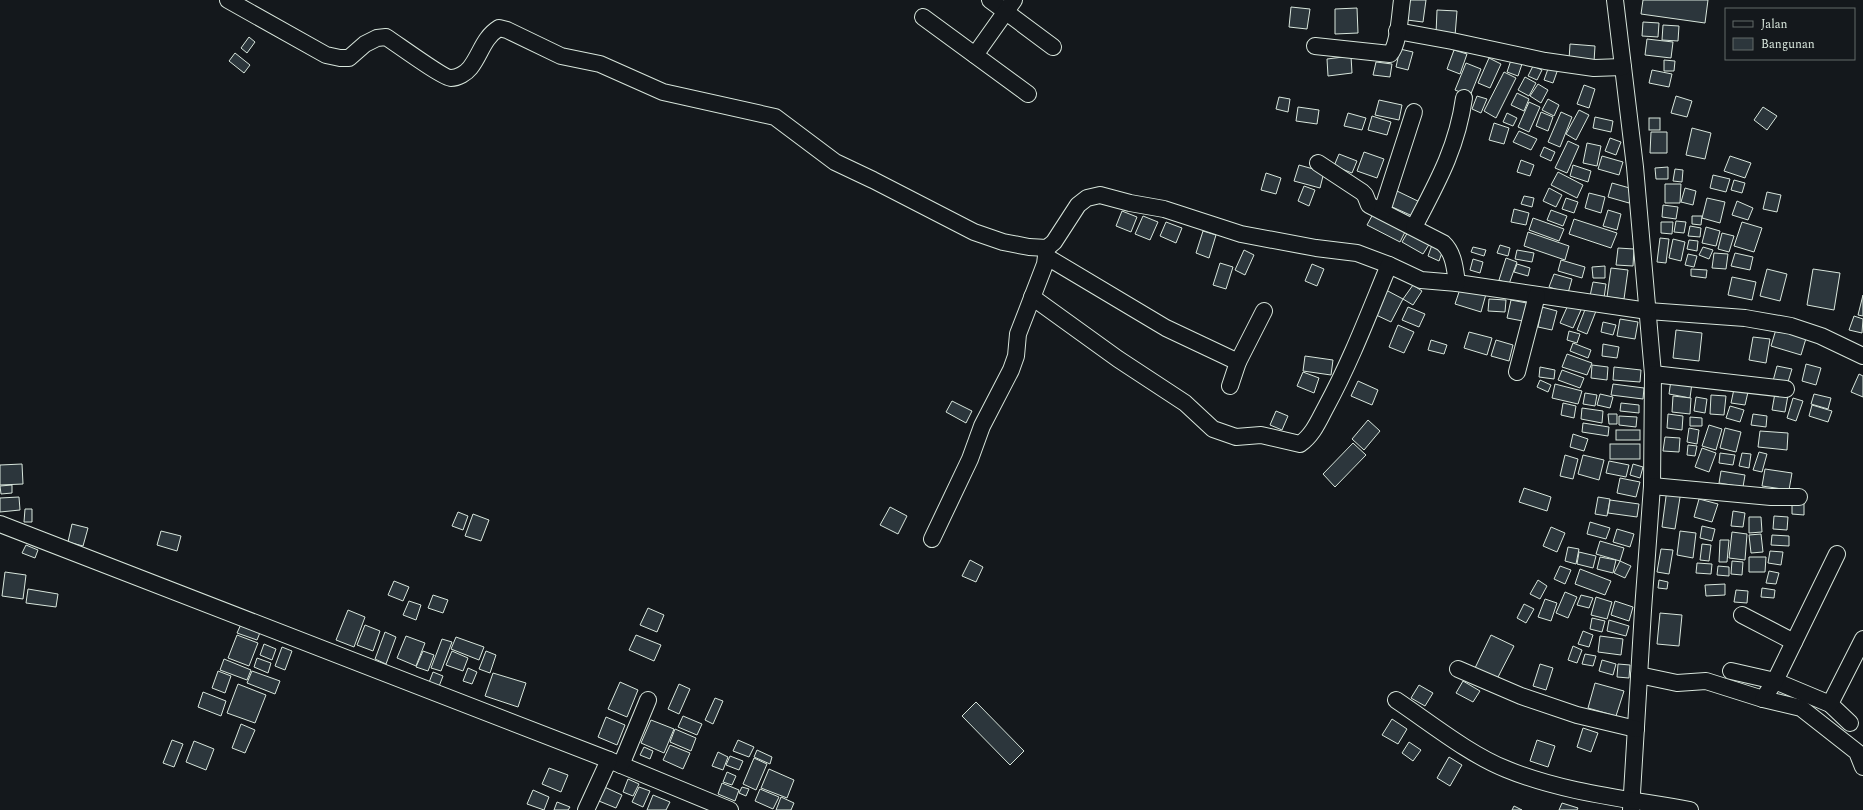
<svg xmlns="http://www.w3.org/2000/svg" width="1863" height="810" font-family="Spectral,serif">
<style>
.building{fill:#2c363c;stroke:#d8e6dc}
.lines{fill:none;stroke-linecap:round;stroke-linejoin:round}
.minor-casing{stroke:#d8e6dc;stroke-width:18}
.minor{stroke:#14181c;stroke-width:16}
</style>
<rect width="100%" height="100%" fill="#14181c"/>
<g class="building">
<path d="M1410,0H1426L1423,22L1407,20Z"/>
<path d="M1643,0H1708L1705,23L1641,14Z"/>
<path d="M1291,7L1310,9L1307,29L1289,27Z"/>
<path d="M1357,8L1358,33L1335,34V9Z"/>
<path d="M1437,10L1457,11L1455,36L1436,34Z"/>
<path d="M1643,22L1659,23L1658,37L1642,36Z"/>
<path d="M1663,25L1679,26L1678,41L1662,40Z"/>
<path d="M249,37L255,42L247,53L241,48Z"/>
<path d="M1647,39L1673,42L1671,58L1645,55Z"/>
<path d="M1570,44L1595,46L1594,62L1569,60Z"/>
<path d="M1400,49L1413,52L1408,70L1396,67Z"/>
<path d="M1454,50L1467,54L1460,74L1447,69Z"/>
<path d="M235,53L250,65L244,73L229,61Z"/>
<path d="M1351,56L1352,73L1328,76L1327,59Z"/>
<path d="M1512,57L1523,61L1518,76L1507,72Z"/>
<path d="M1489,58L1501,64L1490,88L1478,83Z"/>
<path d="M1664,60L1675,61L1674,71H1664Z"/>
<path d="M1376,62L1392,64L1390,77L1373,75Z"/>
<path d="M1466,63L1481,69L1470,96L1455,90Z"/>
<path d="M1533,66L1542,70L1537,80L1528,76Z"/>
<path d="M1549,66L1558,69L1553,83L1544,80Z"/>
<path d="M1652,70L1672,74L1669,87L1649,83Z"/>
<path d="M1504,72L1516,78L1496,118L1484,111Z"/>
<path d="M1525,77L1536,83L1529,96L1518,90Z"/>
<path d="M1538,84L1548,90L1541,103L1530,96Z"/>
<path d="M1584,85L1595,89L1589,108L1577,104Z"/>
<path d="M1517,93L1529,99L1524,111L1511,105Z"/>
<path d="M1477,96L1487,99L1481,113L1472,109Z"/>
<path d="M1676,96L1692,101L1687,117L1671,113Z"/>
<path d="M1279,97L1290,99L1288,112L1276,109Z"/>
<path d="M1548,99L1559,105L1554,116L1542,110Z"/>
<path d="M1379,100L1402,105L1399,120L1375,115Z"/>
<path d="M1529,102L1540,107L1529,132L1518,127Z"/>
<path d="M1298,107L1319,110L1317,124L1296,121Z"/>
<path d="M1763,107L1777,116L1767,130L1754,120Z"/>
<path d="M1579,110L1589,115L1576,140L1566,134Z"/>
<path d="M1541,112L1553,117L1548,131L1536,126Z"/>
<path d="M1561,112L1572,117L1560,147L1548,142Z"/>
<path d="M1348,113L1366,118L1362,130L1344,126Z"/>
<path d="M1507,113L1517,118L1513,126L1503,122Z"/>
<path d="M1372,116L1391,122L1387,135L1368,130Z"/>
<path d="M1595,117L1613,121L1611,132L1593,128Z"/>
<rect x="1649" y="118" width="11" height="12"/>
<path d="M1494,123L1509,128L1504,144L1489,140Z"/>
<path d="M1692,128L1711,133L1705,159L1686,155Z"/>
<path d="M1519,131L1537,139L1531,150L1513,142Z"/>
<path d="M1651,132H1667V153H1650Z"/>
<path d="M1610,138L1621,142L1616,155L1605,151Z"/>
<path d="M1568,141L1579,146L1567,173L1555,168Z"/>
<path d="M1587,143L1601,146L1597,166L1583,163Z"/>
<path d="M1544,147L1555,152L1551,161L1540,156Z"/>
<path d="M1364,152L1384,159L1377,178L1357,171Z"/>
<path d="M1339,154L1357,161L1352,173L1334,166Z"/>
<path d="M1602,156L1623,162L1619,175L1598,169Z"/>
<path d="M1730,156L1751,163L1745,178L1724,171Z"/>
<path d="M1521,160L1534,165L1530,176L1517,172Z"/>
<path d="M1299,165L1324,172L1320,188L1294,181Z"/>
<path d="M1573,165L1591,171L1588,182L1570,176Z"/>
<path d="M1668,167V179H1656L1655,168Z"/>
<path d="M1675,169L1683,170L1682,182L1673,181Z"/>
<path d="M1558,172L1583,185L1577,198L1551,185Z"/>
<path d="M1266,173L1281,178L1276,194L1261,190Z"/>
<path d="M1713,175L1730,179L1726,192L1710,188Z"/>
<path d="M1734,180L1745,183L1742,193L1731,190Z"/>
<path d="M1612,183L1633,189L1629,203L1608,197Z"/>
<path d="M1665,184H1681L1680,203H1665Z"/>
<path d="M1304,186L1315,190L1309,206L1298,201Z"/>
<path d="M1549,188L1562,195L1556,207L1543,201Z"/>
<path d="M1685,188L1696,191L1693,205L1681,202Z"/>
<path d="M1397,191L1424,204L1417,218L1390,206Z"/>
<path d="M1767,192L1781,195L1777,212L1763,209Z"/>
<path d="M1589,193L1605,197L1601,213L1585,208Z"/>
<path d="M1524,196L1534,198L1532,207L1521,204Z"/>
<path d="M1566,198L1578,202L1574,213L1562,209Z"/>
<path d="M1707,198L1725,202L1720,223L1702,218Z"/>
<path d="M1737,201L1753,208L1748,220L1732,215Z"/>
<path d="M1663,205L1678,207L1676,219L1662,217Z"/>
<path d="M1514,209L1529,213L1526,225L1511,222Z"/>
<path d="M1551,210L1567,216L1563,226L1547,220Z"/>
<path d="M1608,210L1621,214L1617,230L1603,226Z"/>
<path d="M1122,211L1137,217L1131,232L1116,226Z"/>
<path d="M1373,214L1406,230L1400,242L1367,225Z"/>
<path d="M1143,216L1158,222L1150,240L1135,234Z"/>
<path d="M1692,216H1702L1701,225L1692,224Z"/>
<path d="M1533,218L1564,229L1559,241L1529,230Z"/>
<path d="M1574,219L1617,233L1611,248L1569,234Z"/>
<path d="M1676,221L1686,222L1684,233L1674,232Z"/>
<path d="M1166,222L1182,228L1176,243L1160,236Z"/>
<path d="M1661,222H1673L1672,234L1661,233Z"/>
<path d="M1742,222L1762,228L1754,252L1734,246Z"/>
<path d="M1690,226L1701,228L1700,237L1688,236Z"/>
<path d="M1706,227L1720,231L1716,246L1702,243Z"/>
<path d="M1409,230L1430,243L1423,254L1402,242Z"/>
<path d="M1203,231L1216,235L1209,258L1196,253Z"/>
<path d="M1528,232L1569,246L1565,260L1524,246Z"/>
<path d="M1722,233L1734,236L1729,252L1718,249Z"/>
<path d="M1660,238L1669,239L1666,263L1657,262Z"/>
<path d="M1673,239L1685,242L1681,261L1669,258Z"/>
<path d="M1689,240L1698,241L1697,251L1687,249Z"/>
<path d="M1433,242L1444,247L1439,261L1428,256Z"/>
<path d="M1500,245L1510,248L1508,256L1497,253Z"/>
<path d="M1473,247L1486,250L1484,256L1471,252Z"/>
<path d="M1703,247L1713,250L1709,259L1699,255Z"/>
<path d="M1618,248L1634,249L1633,266L1616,265Z"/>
<path d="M1244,250L1254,255L1245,275L1235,270Z"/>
<path d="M1517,250L1534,253L1532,262L1515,259Z"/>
<path d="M1714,253L1728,254L1726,269L1712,268Z"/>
<path d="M1735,253L1753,257L1750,270L1731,266Z"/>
<path d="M1688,254L1697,256L1694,267L1685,265Z"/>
<path d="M1506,258L1517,262L1509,284L1499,280Z"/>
<path d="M1473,259L1483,262L1480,273L1470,270Z"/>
<path d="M1561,260L1585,267L1582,278L1558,271Z"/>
<path d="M1220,263L1233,267L1226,289L1213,285Z"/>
<path d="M1312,264L1324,269L1317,286L1305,281Z"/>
<path d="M1517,264L1530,268L1528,276L1514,272Z"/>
<path d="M1605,266V278H1593L1592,267Z"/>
<path d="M1611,268L1628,270L1624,299L1607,297Z"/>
<path d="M1691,269L1707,270L1706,278L1691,276Z"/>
<path d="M1767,269L1787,274L1780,301L1760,296Z"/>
<path d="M1813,269L1840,273L1834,310L1807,305Z"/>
<path d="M1554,274L1572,279L1568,293L1549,287Z"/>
<path d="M1732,277L1756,282L1752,300L1728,295Z"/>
<path d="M1593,282L1606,284L1604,298L1590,296Z"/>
<path d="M1413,285L1422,291L1413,305L1403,299Z"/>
<path d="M1461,286L1486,294L1481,312L1455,304Z"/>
<path d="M1386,290L1403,299L1391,322L1374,314Z"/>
<path d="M1863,295V316L1858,315Z"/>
<path d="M1489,299L1506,300L1505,312L1488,311Z"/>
<path d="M1511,300L1532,304L1528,322L1507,318Z"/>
<path d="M1568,305L1581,310L1573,328L1560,323Z"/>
<path d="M1408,307L1425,314L1419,327L1402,320Z"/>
<path d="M1542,307L1557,311L1552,330L1538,327Z"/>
<path d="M1586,307L1596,311L1587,334L1577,330Z"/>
<path d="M1854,316L1863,319L1862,333L1849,330Z"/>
<path d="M1620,319L1638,322L1635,339L1617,336Z"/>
<path d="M1603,322L1616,325L1613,335L1601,332Z"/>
<path d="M1398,325L1414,332L1404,353L1389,347Z"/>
<path d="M1777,326L1807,335L1801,355L1771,346Z"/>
<path d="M1676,330L1702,333L1699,361L1673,358Z"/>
<path d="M1569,331L1580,334L1577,343L1567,340Z"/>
<path d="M1469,332L1492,338L1487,355L1464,348Z"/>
<path d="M1753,337L1770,339L1766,363L1749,360Z"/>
<path d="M1431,340L1447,345L1444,354L1428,350Z"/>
<path d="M1496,340L1513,345L1509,361L1491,356Z"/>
<path d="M1573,343L1591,350L1588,358L1570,351Z"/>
<path d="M1603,344L1619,347L1617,358L1602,356Z"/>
<path d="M1567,354L1592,363L1587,375L1562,367Z"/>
<path d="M1305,356L1333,360L1331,375L1303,371Z"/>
<path d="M1806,364L1821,368L1816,385L1802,381Z"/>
<path d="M1592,365L1608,367L1607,380L1591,378Z"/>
<path d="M1777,366L1792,369L1787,385L1773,381Z"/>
<path d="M1540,367L1555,370L1554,379L1539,377Z"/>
<path d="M1614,367L1641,370L1640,382L1613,380Z"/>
<path d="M1562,370L1584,378L1580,388L1558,380Z"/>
<path d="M1303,372L1319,378L1314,393L1297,386Z"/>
<path d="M1859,374L1863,376V397L1851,392Z"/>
<path d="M1540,380L1551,385L1548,392L1537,387Z"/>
<path d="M1671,380L1692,383L1690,398L1669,394Z"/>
<path d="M1358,381L1378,390L1372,405L1351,396Z"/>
<path d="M1555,384L1582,391L1578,404L1552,398Z"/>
<path d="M1613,384L1644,388L1643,399L1611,395Z"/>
<path d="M1734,389L1748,392L1745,405L1731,403Z"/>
<path d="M1585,393L1597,395L1595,406L1583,404Z"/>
<path d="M1775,393L1788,395L1785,412L1772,410Z"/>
<path d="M1600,394L1613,397L1610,408L1597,405Z"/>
<path d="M1814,394L1831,398L1828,409L1811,404Z"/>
<path d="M1711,395L1726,396L1724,415L1710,414Z"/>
<path d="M1673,396L1691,398L1690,414L1672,412Z"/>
<path d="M1696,397L1707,399L1705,413L1694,411Z"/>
<path d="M1793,398L1803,401L1796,421L1787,418Z"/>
<path d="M952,401L972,411L966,423L946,412Z"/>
<path d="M1563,403L1576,406L1574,418L1561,415Z"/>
<path d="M1621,403L1639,405V413L1620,411Z"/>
<path d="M1812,405L1832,411L1828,422L1809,416Z"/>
<path d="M1730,406L1744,410L1740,422L1726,418Z"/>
<path d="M1582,408L1603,411L1602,423L1581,419Z"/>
<path d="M1276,411L1288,416L1282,430L1270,425Z"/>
<path d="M1608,414H1617V424H1609Z"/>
<path d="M1668,414L1683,416L1682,430L1667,428Z"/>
<path d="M1753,414L1767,416L1766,427L1751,425Z"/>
<path d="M1619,416L1637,417L1636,427L1619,425Z"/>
<path d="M1690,417L1702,418V426H1690Z"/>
<path d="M1368,420L1380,431L1364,450L1352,439Z"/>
<path d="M1583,423L1609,427L1608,436L1582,432Z"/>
<path d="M1709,425L1722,429L1716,450L1702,446Z"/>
<path d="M1689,428L1699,430L1697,444L1687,442Z"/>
<path d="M1725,428L1741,432L1736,452L1720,448Z"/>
<rect x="1616" y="430" width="24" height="10"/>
<path d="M1760,431L1788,433L1787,450L1758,447Z"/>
<path d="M1573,434L1588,439L1584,451L1570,447Z"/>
<path d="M1665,437L1680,438L1679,452L1663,451Z"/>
<path d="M1353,443L1366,455L1335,487L1323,474Z"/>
<rect x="1610" y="444" width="30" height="15"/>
<path d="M1688,445L1697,446L1695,456L1687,455Z"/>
<path d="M1702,448L1716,453L1709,472L1695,467Z"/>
<path d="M1759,452L1767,454L1762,472L1753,470Z"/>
<path d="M1720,453L1735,455L1733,465L1719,463Z"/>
<path d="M1742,453L1751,454L1749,468L1739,466Z"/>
<path d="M1565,455L1578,459L1573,479L1560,476Z"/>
<path d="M1583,455L1604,460L1599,480L1578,474Z"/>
<path d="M1609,461L1629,465L1626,477L1606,473Z"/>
<path d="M22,464L23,484L0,485V465Z"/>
<path d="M1633,464L1643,467L1640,478L1630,475Z"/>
<path d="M1765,469L1792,473L1789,490L1762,486Z"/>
<path d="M1721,471L1745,475L1743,487L1719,483Z"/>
<path d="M1620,478L1640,482L1636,497L1617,493Z"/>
<path d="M12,485V493L1,494L0,486Z"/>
<path d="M1524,488L1551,497L1547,511L1519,502Z"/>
<path d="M1667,489L1681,491L1675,529L1662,527Z"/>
<path d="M19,497L20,510L0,512V498Z"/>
<path d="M1598,497L1610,499L1607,516L1595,514Z"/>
<path d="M1699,499L1718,504L1712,522L1694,517Z"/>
<path d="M1610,500L1639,504L1637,517L1608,513Z"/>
<path d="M1792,503H1804V515L1792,514Z"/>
<path d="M890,507L907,516L898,534L880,525Z"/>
<path d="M25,509H32V522H24Z"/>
<path d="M1733,511L1745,513L1743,527L1731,526Z"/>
<path d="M458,512L468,516L463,530L452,526Z"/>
<path d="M473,514L489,520L481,541L465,536Z"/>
<path d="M1774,516L1788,517L1787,530L1773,529Z"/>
<path d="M1749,517H1761L1762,532L1749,533Z"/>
<path d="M1590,522L1610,528L1606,539L1587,534Z"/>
<path d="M72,524L88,528L83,546L68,542Z"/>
<path d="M1702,526L1715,529L1712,541L1700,538Z"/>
<path d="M1551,527L1565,533L1557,552L1543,546Z"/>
<path d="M1617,529L1634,534L1630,547L1613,542Z"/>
<path d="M161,531L181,536L177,551L157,545Z"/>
<path d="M1680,531L1696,533L1693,558L1677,555Z"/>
<path d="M1732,532L1747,534L1745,560L1729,558Z"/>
<path d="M1761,534L1763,552L1751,553L1749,535Z"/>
<path d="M1772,535L1789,536V546L1771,545Z"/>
<path d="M1720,540H1729L1727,562H1719Z"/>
<path d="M1600,541L1624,548L1620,561L1596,554Z"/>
<path d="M1702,544L1711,545L1709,561L1700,560Z"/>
<path d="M26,545L38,550L35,558L22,553Z"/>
<path d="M1568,547L1579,549L1576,564L1565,561Z"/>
<path d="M1661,549L1673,550L1669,574L1657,572Z"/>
<path d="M1770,551L1783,552L1781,565L1768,563Z"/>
<path d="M1579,552L1596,556L1593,568L1577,564Z"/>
<path d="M1600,557L1616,560L1613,573L1597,569Z"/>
<path d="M1749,557H1766L1765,572H1749Z"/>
<path d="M970,560L983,567L976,582L962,576Z"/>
<path d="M1620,561L1631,566L1625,578L1614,573Z"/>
<path d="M1732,561L1743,562L1742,575L1731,574Z"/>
<path d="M1697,563L1712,564L1711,574L1696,573Z"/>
<path d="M1560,566L1571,570L1565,584L1554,579Z"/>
<path d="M1718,566L1729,567V576L1717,575Z"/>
<path d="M1580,569L1611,581L1605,595L1575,584Z"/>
<path d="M1769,571L1779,573L1776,584L1766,583Z"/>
<path d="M5,572L26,575L23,599L2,596Z"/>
<path d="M1538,580L1547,586L1540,599L1530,594Z"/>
<path d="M1659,580L1668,582L1667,589L1658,588Z"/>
<path d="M394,581L409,587L403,601L388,595Z"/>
<path d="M1725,584V595L1706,596L1705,585Z"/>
<path d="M1762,588L1775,590L1774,598L1761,597Z"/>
<path d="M28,589L58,594L56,607L26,603Z"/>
<path d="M1736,590L1748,591L1747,603L1734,602Z"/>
<path d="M1565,592L1577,597L1568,618L1556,613Z"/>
<path d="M433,595L448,600L443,613L428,608Z"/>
<path d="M1581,595L1593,598L1589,608L1577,605Z"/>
<path d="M1596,597L1612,602L1607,619L1591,615Z"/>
<path d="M1545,599L1557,603L1551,621L1538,617Z"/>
<path d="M409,601L421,605L416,620L403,615Z"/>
<path d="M1615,601L1633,607L1629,621L1611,615Z"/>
<path d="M1524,604L1534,609L1526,623L1517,618Z"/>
<path d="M648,608L664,615L657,632L640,625Z"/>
<path d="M348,610L365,617L354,647L336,640Z"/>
<path d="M1660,613L1682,615L1679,646L1657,644Z"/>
<path d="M1592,618L1605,621L1602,632L1590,629Z"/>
<path d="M1609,620L1629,626L1626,636L1607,631Z"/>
<path d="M242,622L261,630L257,640L237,633Z"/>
<path d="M365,625L380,631L373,651L357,645Z"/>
<path d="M1583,631L1593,635L1589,647L1578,644Z"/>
<path d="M385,632L396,637L386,664L375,659Z"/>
<path d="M237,635L258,643L249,666L228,658Z"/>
<path d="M636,635L661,645L654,661L629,650Z"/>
<path d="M1491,635L1514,646L1497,679L1475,668Z"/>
<path d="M406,636L425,643L416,666L397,658Z"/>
<path d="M1600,636L1623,639L1621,655L1598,652Z"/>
<path d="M456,637L484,647L479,660L451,649Z"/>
<path d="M442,639L452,642L441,671L431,668Z"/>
<path d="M264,644L276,649L272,660L260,655Z"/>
<path d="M1573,646L1582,650L1577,663L1568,660Z"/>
<path d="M282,647L292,651L285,670L275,666Z"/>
<path d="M423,651L434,655L428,671L416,667Z"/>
<path d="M452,651L468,658L463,671L446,665Z"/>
<path d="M486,651L496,655L490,673L479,669Z"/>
<path d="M1585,654L1596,656L1593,666L1582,664Z"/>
<path d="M257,658L271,663L268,673L254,667Z"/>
<path d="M224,659L251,670L247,680L220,670Z"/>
<path d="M1602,660L1616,664L1613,675L1599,671Z"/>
<path d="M1540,664L1553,668L1546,690L1533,686Z"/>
<path d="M1618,664L1630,665L1629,678L1617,677Z"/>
<path d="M468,668L477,672L472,684L463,681Z"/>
<path d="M218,671L231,676L225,693L212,688Z"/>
<path d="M252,671L280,681L275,694L247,683Z"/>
<path d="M433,672L443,676L438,689L428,685Z"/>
<path d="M493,673L526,683L518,707L485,696Z"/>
<path d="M1463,681L1480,691L1473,702L1456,693Z"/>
<path d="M620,682L638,690L627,717L608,709Z"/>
<path d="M1595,683L1624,691L1616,716L1588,708Z"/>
<path d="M238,684L266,695L255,723L227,713Z"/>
<path d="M679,684L690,689L679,714L668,709Z"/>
<path d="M1419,685L1433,693L1425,706L1411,698Z"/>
<path d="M203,692L226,701L221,716L198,707Z"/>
<path d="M715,698L723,701L713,724L705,720Z"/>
<path d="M976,702L1024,751L1010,765L962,716Z"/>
<path d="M683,716L702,724L697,735L678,727Z"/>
<path d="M606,717L625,725L617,745L598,737Z"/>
<path d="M1392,719L1407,729L1398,744L1382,735Z"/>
<path d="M651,720L674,729L664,753L641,743Z"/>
<path d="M241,724L255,730L245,753L232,748Z"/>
<path d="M1583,728L1598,733L1591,752L1577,747Z"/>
<path d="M675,729L696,738L691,751L670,742Z"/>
<path d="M172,740L183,744L174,767L163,763Z"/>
<path d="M738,740L754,747L749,757L733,751Z"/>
<path d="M1537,740L1555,746L1548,767L1530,761Z"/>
<path d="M194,741L214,749L206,770L186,762Z"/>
<path d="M1409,742L1421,750L1413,761L1402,753Z"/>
<path d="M670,745L690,753L683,769L663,760Z"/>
<path d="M644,747L653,751L650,759L640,755Z"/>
<path d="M757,750L772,757L770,764L754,757Z"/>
<path d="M718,752L728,757L723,770L712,766Z"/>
<path d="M730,756L743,761L739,770L726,765Z"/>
<path d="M1449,757L1462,765L1450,786L1437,778Z"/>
<path d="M754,758L767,764L756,790L743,784Z"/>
<path d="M549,768L568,775L561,792L542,784Z"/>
<path d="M769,769L794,780L787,798L761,788Z"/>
<path d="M727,772L736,776L732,785L723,782Z"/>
<path d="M628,779L639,784L633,796L623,792Z"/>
<path d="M722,783L739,790L735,801L718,794Z"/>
<path d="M600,785L622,795L616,808L594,799Z"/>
<path d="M639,787L650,791L643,807L632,802Z"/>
<path d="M742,787L749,789L746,796L739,793Z"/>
<path d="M760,789L779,797L773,809L755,801Z"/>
<path d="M533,790L549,797L544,810L527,804Z"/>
<path d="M653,795L670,802L666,810H647Z"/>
<path d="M781,797L794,803L791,810H776Z"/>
<path d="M557,802L570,807L568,810H554Z"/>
<path d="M1562,803L1578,808L1577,810H1559Z"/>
<path d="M1514,806L1522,810H1512Z"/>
</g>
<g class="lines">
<defs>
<g id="minor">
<path d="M228,0L326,55L340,58H349L365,44L377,38L386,37C397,44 443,78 451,78C458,78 466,73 470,68C481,54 483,38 499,28L507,30L561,56L600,64L663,92L775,117L835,162L873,180L974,232L1003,242L1029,247L1047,248L1054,242L1078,205L1087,198L1100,195L1130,203L1164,209L1241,234L1316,248L1357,253L1389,265L1421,280L1457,283L1648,311L1745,318L1791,326L1821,336L1863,356"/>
<path d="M990,0L1053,47"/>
<path d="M1615,0L1635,167L1653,374L1652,486L1643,610L1631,810"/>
<path d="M923,17L1028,94"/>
<path d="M1397,31L1452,41L1545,61L1594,68L1623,67"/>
<path d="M1315,46L1390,54C1399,45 1400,13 1402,0"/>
<path d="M975,55L1014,0"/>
<path d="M1318,163L1362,192L1365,195L1369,205L1443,243C1454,253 1455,269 1457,283"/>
<path d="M1382,211L1414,112"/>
<path d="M1414,227C1437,183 1457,148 1464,98"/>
<path d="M1047,257L1166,328L1238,362"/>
<path d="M1032,297L1118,359L1185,403L1213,429L1236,437L1261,435L1300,444C1313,435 1319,420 1326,407C1351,361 1369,313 1389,265"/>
<path d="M1517,372L1537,295"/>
<path d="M1653,374L1786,389"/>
<path d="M1230,386L1238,362L1264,311"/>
<path d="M1652,486L1771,497H1799"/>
<path d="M0,524L609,760L730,810"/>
<path d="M932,539L970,459L982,426L1011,370L1016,356L1018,334L1045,264L1047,248"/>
<path d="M1742,615L1794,642"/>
<path d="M1458,669L1521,696L1577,715L1636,729"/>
<path d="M1731,671L1775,681L1830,704L1850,723"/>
<path d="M1639,675L1677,683L1706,681L1763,699L1801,708L1857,752L1863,767"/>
<path d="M1763,699L1775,681L1837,554"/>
<path d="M1396,700C1429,722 1470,755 1506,769C1564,793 1629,799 1690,810"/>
<path d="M1830,704L1863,639"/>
<path d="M621,765L648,700"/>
<path d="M586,810L609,760"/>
</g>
</defs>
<use href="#minor" class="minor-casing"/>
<use href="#minor" class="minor"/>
</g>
<rect x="1725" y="8" width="130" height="52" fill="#14181c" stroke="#626a69"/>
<rect x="1733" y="21" width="20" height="6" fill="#14181c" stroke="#626a69"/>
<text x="1761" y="28" font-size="12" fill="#d8e6dc">Jalan</text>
<rect x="1733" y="38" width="20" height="12" fill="#2c363c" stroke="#626a69"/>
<text x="1761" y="48" font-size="12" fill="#d8e6dc">Bangunan</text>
</svg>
